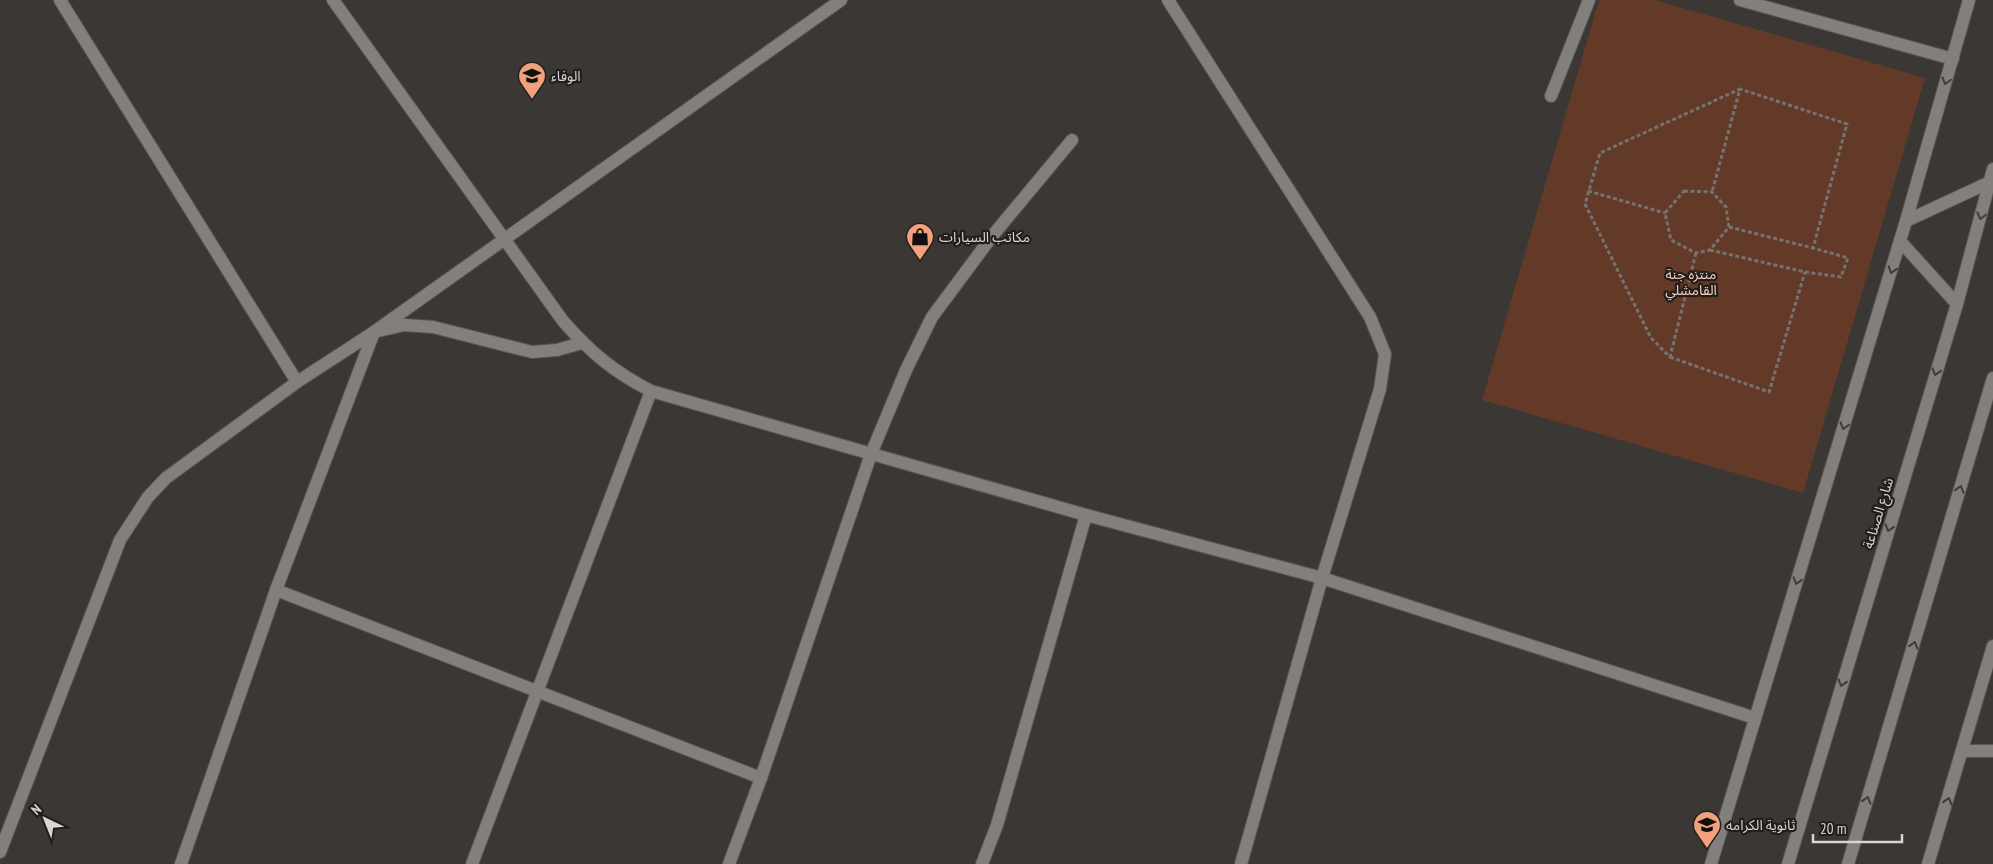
<svg xmlns="http://www.w3.org/2000/svg" width="1993" height="864" font-family="'PT Sans Narrow','Noto Sans Arabic',sans-serif">
<style>
.green{fill:#623a27}
.lines{fill:none;stroke-linecap:round;stroke-linejoin:round}
.minor-casing{stroke:#585554;stroke-width:14}
.tertiary-casing{stroke:#585554;stroke-width:14}
.path{stroke:#757371;stroke-width:3;stroke-dasharray:4 2.5;stroke-linecap:butt}
.minor{stroke:#827f7d;stroke-width:12}
.tertiary{stroke:#827f7d;stroke-width:12}
.oneway{stroke:#3d3c3a}
.labels{text-anchor:middle;stroke-width:4.5;stroke-linejoin:round;paint-order:stroke}
.poi-label{font-size:14px;fill:#d8d6d5;stroke:#201f1e;text-anchor:start}
.park-label{font-size:14px;fill:#fccdb7;stroke:#201f1e}
.street-label{font-size:14px;fill:#d8d6d5;stroke:#201f1e}
</style>
<rect width="100%" height="100%" fill="#3a3735"/>
<path class="green" d="M1599,0H1655L1925,78L1803,493L1482,400Z"/>
<g class="lines">
<defs>
<g id="minor">
<path d="M60,0L297,382"/>
<path d="M333,0L563,321C590,352 614,372 651,391L1086,515L1322,578L1755,718"/>
<path d="M1168,0L1370,317L1385,354L1380,389L1322,578L1241,864"/>
<path d="M1740,0L1953,59"/>
<path d="M1551,96L1589,0"/>
<path d="M276,590L761,778"/>
<path d="M1963,751H1993"/>
<path d="M0,852L120,540L148,497L166,478L297,382L374,332L404,325L433,327L532,352L557,350L582,343"/>
<path d="M181,864L276,590L374,332L841,0"/>
<path d="M472,864L651,391"/>
<path d="M729,864L761,778L871,454L906,370L932,317L993,235L1072,140"/>
<path d="M982,864L997,825L1086,515"/>
<path d="M1711,864L1906,221L1969,0"/>
<path d="M1928,864L1993,646"/>
</g>
<g id="tertiary">
<path d="M1906,221L1990,182"/>
<path d="M1900,241L1957,304"/>
<path d="M1788,864L1957,304L1993,169"/>
<path d="M1848,864L1993,378"/>
</g>
</defs>
<use href="#minor" class="minor-casing"/>
<use href="#tertiary" class="tertiary-casing"/>
<g class="path">
<path d="M1588,191L1665,213"/>
<path d="M1684,191L1712,192L1726,207L1729,227L1710,250L1696,253L1671,240L1665,213Z"/>
<path d="M1729,227L1813,248"/>
<path d="M1710,250L1805,272L1841,277L1848,258L1813,248L1847,124L1740,89"/>
<path d="M1696,253L1670,357L1651,338L1585,204L1600,153L1740,89L1712,192"/>
<path d="M1670,357L1769,392L1805,272"/>
</g>
<use href="#minor" class="minor"/>
<use href="#tertiary" class="tertiary"/>
</g>
<defs><path id="oneway-chevron" d="M-2-3.5L2.5 0L-2 3.5" fill="none" stroke-width="1.6" stroke-linecap="round" stroke-linejoin="round" transform="scale(1.25)"/></defs>
<g class="oneway">
<use href="#oneway-chevron" transform="translate(1946 81) rotate(106)"/>
<use href="#oneway-chevron" transform="translate(1981 216) rotate(105)"/>
<use href="#oneway-chevron" transform="translate(1892 270) rotate(107)"/>
<use href="#oneway-chevron" transform="translate(1936 372) rotate(107)"/>
<use href="#oneway-chevron" transform="translate(1844 426) rotate(107)"/>
<use href="#oneway-chevron" transform="translate(1960 489) rotate(-73)"/>
<use href="#oneway-chevron" transform="translate(1889 528) rotate(107)"/>
<use href="#oneway-chevron" transform="translate(1797 581) rotate(107)"/>
<use href="#oneway-chevron" transform="translate(1914 645) rotate(-73)"/>
<use href="#oneway-chevron" transform="translate(1842 683) rotate(107)"/>
<use href="#oneway-chevron" transform="translate(1867 800) rotate(-73)"/>
<use href="#oneway-chevron" transform="translate(1948 801) rotate(-73)"/>
</g>
<defs>
<symbol id="school-pin" viewBox="-11 -11 22 30"><path d="M0 17L-7.5 6A9.5 9.5 0 1 1 7.5 6Z" fill="#f1a17b" stroke="#201f1e"/><path d="M0-5L7-2L0 1L-7-2ZM-4 1L0 2.5L4 1V4Q0 6-4 4Z" fill="#111"/></symbol>
<symbol id="shop-pin" viewBox="-11 -11 22 30"><path d="M0 17L-7.5 6A9.5 9.5 0 1 1 7.5 6Z" fill="#f1a17b" stroke="#201f1e"/><path d="M-5-2.5h2.3a2.7 3.5 0 0 1 5.4 0H5L5.5 6h-11ZM-1.5-2.5h3a1.5 2.3 0 0 0-3 0Z" fill="#111"/></symbol>
</defs>
<g fill-rule="evenodd">
<use href="#school-pin" x="516" y="60" width="32" height="43"/>
<use href="#shop-pin" x="904" y="221" width="32" height="43"/>
<use href="#school-pin" x="1691" y="809" width="32" height="43"/>
</g>
<g class="labels">
<g class="poi-label">
<text x="551" y="81">الوفاء</text>
<text x="939" y="242">مكاتب السيارات</text>
<text x="1726" y="830">ثانوية الكرامه</text>
</g>
<g class="park-label">
<text x="1691" y="279">منتزه جنة<tspan x="1691" dy="16">القامشلي</tspan></text>
</g>
<g class="street-label">
<text transform="translate(1878 513) rotate(-73)" y="5">شارع الصناعة</text>
</g>
</g>
<g transform="translate(45 819) rotate(317)" stroke="#201f1e" stroke-width="4" paint-order="stroke">
<path d="M0-4L9 19L0 12L-9 19Z" fill="#d8d6d5"/>
<text y="-8" font-size="14" font-weight="bold" text-anchor="middle" fill="#d8d6d5">N</text>
</g>
<path d="M1813 834v8h89v-8" fill="none" stroke="#d8d6d5" stroke-width="2.5"/>
<text x="1820" y="834" font-size="15" fill="#d8d6d5" stroke="#201f1e" stroke-width="4" paint-order="stroke">20 m</text>
</svg>
